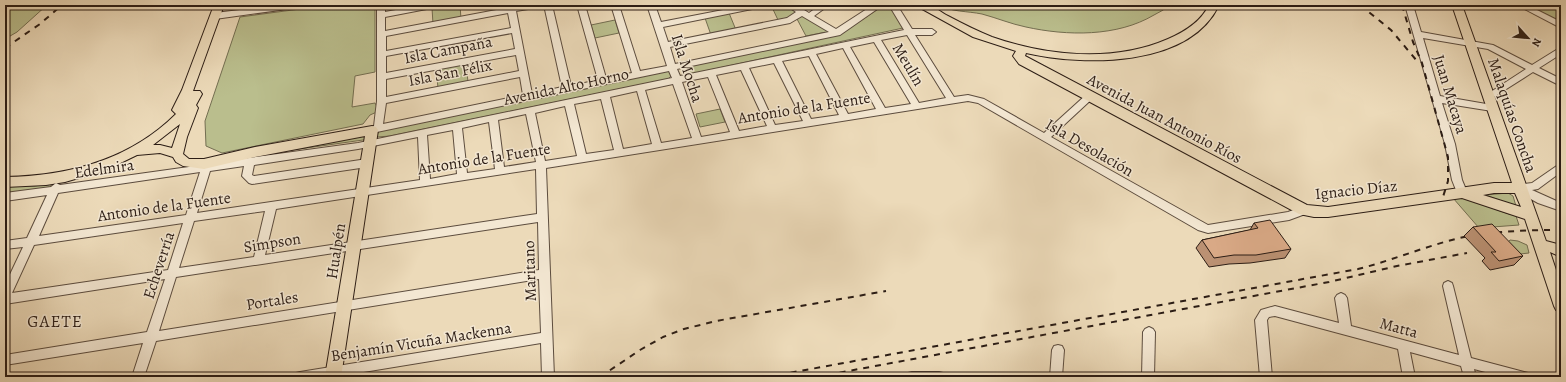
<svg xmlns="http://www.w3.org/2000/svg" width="1566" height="382" font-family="Alegreya,serif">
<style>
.green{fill:#babe8d;stroke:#736e51}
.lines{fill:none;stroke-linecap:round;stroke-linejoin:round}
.minor-casing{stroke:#5c4c3e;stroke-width:2}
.major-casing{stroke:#2c1d15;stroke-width:2}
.minor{fill:#f3e7d2;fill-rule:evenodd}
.major{fill:#ecdab9;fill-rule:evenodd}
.rail{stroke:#2c1d15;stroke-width:2;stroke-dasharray:6 6;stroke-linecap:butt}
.wall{fill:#bb9173;stroke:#2c1d15}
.building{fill:#d9a986;stroke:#2c1d15}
.labels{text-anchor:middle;stroke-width:3;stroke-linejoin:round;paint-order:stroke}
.street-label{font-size:16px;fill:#2c1d15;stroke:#f3e7d2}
.neighbourhood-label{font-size:17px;letter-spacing:1px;fill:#2c1d15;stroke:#f3e7d2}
</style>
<rect width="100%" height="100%" fill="#ecdab9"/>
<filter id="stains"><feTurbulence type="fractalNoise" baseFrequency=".005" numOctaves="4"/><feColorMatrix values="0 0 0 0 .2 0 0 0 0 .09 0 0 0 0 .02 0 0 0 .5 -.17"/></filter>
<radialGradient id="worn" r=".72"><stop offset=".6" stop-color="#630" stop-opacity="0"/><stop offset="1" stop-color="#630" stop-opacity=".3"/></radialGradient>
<g class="green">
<path d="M5,5H47L17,32L5,39Z"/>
<path d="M330,5H375V72L355,76L352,107L375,103L379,111L370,115L363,124L222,153L206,146L205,121L240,17Z"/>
<path d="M447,5H460L461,19L433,24L432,8Z"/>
<path d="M771,5H786L798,12L792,17L778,20Z"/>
<path d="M884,5H890L903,28L691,74L684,71L686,66L841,34Z"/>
<path d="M938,5H1169C1165,10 1159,12 1154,15C1117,37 1067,36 1026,27C1011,24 997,18 982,14C967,11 952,12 938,5Z"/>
<path d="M1528,5H1561V22Z"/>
<path d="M729,13L736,30L711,35L705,18Z"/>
<path d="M804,15L831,31L806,36L797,19Z"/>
<path d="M615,20L619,33L595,38L591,25Z"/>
<path d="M466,63L468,82L438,88L436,68Z"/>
<path d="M668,71L672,75L668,79L390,136L377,137L378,132L380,130Z"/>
<path d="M720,109L725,122L700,127L696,114Z"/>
<path d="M366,136L370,139L243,157Z"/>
<path d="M52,183L50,188L5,193V185L35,186Z"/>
<path d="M1508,193L1513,196L1516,206L1485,195Z"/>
<path d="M1463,197C1479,202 1493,209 1509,214H1513L1516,216L1519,225L1479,228L1453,198Z"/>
<path d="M1510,240L1518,241L1527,245L1529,253L1520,254L1508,242Z"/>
</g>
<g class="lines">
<defs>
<g id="minor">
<path d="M282,5H306L302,7L215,19L211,16L215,13Z"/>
<path d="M377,5H385V12L423,5H441L437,7L385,17V31L507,8V5H515V7L541,5L540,7L516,11L532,94L562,87L544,5H552L571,86L598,80L577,5H585L606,78L632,73L611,5H619L640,71L667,66L647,5H655L661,22L749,5H766L762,7L663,27L668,42L787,18L796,12L786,5H796L809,13L820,5H829L814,16L836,29L873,5H883L840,35L677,69L680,76L904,30L889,5H897L912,29H932L936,32L932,35H915L954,97L968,95L984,99L1044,133L1087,94H1093L1095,96L1093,98L1051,137L1208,225L1288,212L1304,206L1308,207L1309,210L1308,213L1289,220L1208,233L1198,230L978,103L968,101L546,168L554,377H542L541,343L333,377H294L296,373L300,372L541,333L539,279L156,341L144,377H132L143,343L5,365V355L147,332L165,279L5,304V285L23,247L5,249V241L27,238L47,195L5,201V193L51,187L56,183L60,185L203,165L205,160H211L213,163L358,143L672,78L669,71L372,133L367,130L369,128L374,126L377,101ZM508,13L511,28L386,51V36ZM802,16L829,32L675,64L670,47L790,23ZM512,33L515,49L386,73V56ZM907,35L946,98L919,103L881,40ZM874,42L911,104L885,108L850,47ZM843,48L876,109L848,114L816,54ZM516,55L519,71L386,97V79ZM809,56L839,115L811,119L782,61ZM774,63L803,121L775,125L749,68ZM741,70L767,126L739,131L716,75ZM520,77L523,95L383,124L386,103ZM708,77L730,132L701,137L682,82ZM673,84L692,138L661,143L645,90ZM637,91L652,144L623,149L610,97ZM601,99L614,150L586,154L574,104ZM565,106L577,156L545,161L535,113ZM526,114L536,162L504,167L498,120ZM489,122L495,169L467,173L462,128ZM453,130L457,174L430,179L427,135ZM418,137L420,180L197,213L210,171L244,166L242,176L249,183L252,184L367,167L372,163L367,159L254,176L252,175L254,165L358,149ZM536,169L537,214L265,255L276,209ZM200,172L186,215L39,236L58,193ZM265,211L254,257L179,268L194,221ZM538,222L539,270L159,331L176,277ZM183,223L168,270L12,293L34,245Z"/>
<path d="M1405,5H1413L1421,32L1493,45L1532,65L1561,47V54L1539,68L1561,79V86L1533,72L1489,100L1486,99L1484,97L1486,95L1526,69L1488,49L1423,38L1440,96L1492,105L1497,108L1492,111L1442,103L1455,144L1462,180L1467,192L1462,196L1458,195L1452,180L1445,144Z"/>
<path d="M1517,5H1527L1561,22V28Z"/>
<path d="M1561,163V172L1538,189L1532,190L1561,203V211L1538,203L1516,191L1515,188L1516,185L1532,183Z"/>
<path d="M1448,281L1452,283L1453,286L1471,358L1524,372L1528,373L1530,377H1504L1474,369L1476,377H1464L1461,366L1410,352L1415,377H1403L1398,349L1275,316L1269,317L1267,320L1272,377H1260L1255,320L1261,310L1275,306L1339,323L1335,298L1337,295L1341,293L1345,295L1347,298L1351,326L1459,355L1443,286L1444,283Z"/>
<path d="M1149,327L1153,329L1155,332L1154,377H1142L1143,332L1145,329Z"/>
<path d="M1058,345L1062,346L1064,350L1062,377H1050L1052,350L1054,346Z"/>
<path d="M912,372H939L943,373L945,377H906L908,373Z"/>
</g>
<g id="major">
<path d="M214,5H224L193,91H200L202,94L196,105L198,108L187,137L183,154L189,159H204L255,147L372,126L376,127L378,130L341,377H325L365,136L255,157L204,169L183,166L176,162L173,157L160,153L137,155L106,170L65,182L46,185L5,187V177C68,176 130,160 176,114L172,110L182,90ZM180,124L172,148L160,145H153Z"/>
<path d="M915,5C919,5 923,4 927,5C934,6 942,13 948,16C963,24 977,31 992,37C1047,56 1113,63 1168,39C1184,32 1201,22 1209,5H1219C1189,68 1083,66 1026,53L1025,56L1307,205L1328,207L1494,183H1512L1452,5H1462L1546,241L1561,245V257L1550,252L1561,285V312L1556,310L1554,306L1525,219L1462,198L1328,217H1314L1299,214L1019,64L1013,56L1016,51L973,37ZM1494,193H1515L1521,207L1483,195Z"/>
</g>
</defs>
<use href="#minor" class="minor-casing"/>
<use href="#major" class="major-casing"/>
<use href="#minor" class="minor"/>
<use href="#major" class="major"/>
<g class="rail">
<path d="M1360,5L1391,30L1417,61"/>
<path d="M1402,5L1413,42L1422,63L1448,157V181L1442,200"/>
<path d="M5,48L40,24L62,5"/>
<path d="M600,377L640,350L663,337L684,329L716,321L886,291"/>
<path d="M767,377L1358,269C1394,260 1428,245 1464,237C1496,231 1528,230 1561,230"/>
<path d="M816,377L1329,282L1397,266L1467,253"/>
</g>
</g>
<g class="wall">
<path d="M1254,223L1291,249L1285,258L1250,263L1229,264L1209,267L1196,248L1202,240L1250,230Z"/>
<path d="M1473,227L1523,256L1514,265L1490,270L1482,261L1485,258L1464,236Z"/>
</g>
<g class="building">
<path d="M1270,220L1291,249L1256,255H1234L1214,258L1202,240L1258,228L1254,223Z"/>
<path d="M1492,224L1523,256L1499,261L1491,252H1496L1473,227Z"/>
</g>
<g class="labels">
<g class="street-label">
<text transform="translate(448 49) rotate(-11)" y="6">Isla Campaña</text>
<text transform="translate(909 64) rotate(59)" y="6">Meulín</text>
<text transform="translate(688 68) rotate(72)" y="6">Isla Mocha</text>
<text transform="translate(450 72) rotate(-11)" y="6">Isla San Félix</text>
<text transform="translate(566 86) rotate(-12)" y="6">Avenida Alto Horno</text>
<text transform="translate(1451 94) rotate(73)" y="6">Juan Macaya</text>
<text transform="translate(804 107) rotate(-9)" y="6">Antonio de la Fuente</text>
<text transform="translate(1513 115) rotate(71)" y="6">Malaquías Concha</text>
<text transform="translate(1165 118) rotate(28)" y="6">Avenida Juan Antonio Ríos</text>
<text transform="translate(1090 147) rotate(30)" y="6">Isla Desolación</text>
<text transform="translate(484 158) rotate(-9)" y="6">Antonio de la Fuente</text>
<text transform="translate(104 168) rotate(-8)" y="6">Edelmira</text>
<text transform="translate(1356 189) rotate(-6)" y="6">Ignacio Díaz</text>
<text transform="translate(164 206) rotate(-8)" y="6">Antonio de la Fuente</text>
<text transform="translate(272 242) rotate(-9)" y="6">Simpson</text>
<text transform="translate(335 251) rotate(-81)" y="6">Hualpén</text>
<text transform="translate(158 265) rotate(-72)" y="6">Echeverría</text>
<text transform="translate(529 271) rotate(-92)" y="6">Maritano</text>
<text transform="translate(272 300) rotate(-9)" y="6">Portales</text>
<text transform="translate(1399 327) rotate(15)" y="6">Matta</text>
<text transform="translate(421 341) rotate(-9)" y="6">Benjamín Vicuña Mackenna</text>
</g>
<g class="neighbourhood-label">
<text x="55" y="327">GAETE</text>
</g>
</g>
<rect width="1566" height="382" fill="none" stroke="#ecdab9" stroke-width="20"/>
<rect x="6" y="6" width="1554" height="370" fill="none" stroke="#2c1d15" stroke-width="2"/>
<rect x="10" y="10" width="1546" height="362" fill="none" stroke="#2c1d15"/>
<g transform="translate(1528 38) rotate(117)" stroke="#f3e7d2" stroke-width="3" paint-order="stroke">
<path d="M0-3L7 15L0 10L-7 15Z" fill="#2c1d15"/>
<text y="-6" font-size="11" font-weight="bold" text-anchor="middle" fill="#2c1d15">N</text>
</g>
<rect width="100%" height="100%" filter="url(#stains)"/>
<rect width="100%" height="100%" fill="url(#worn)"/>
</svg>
